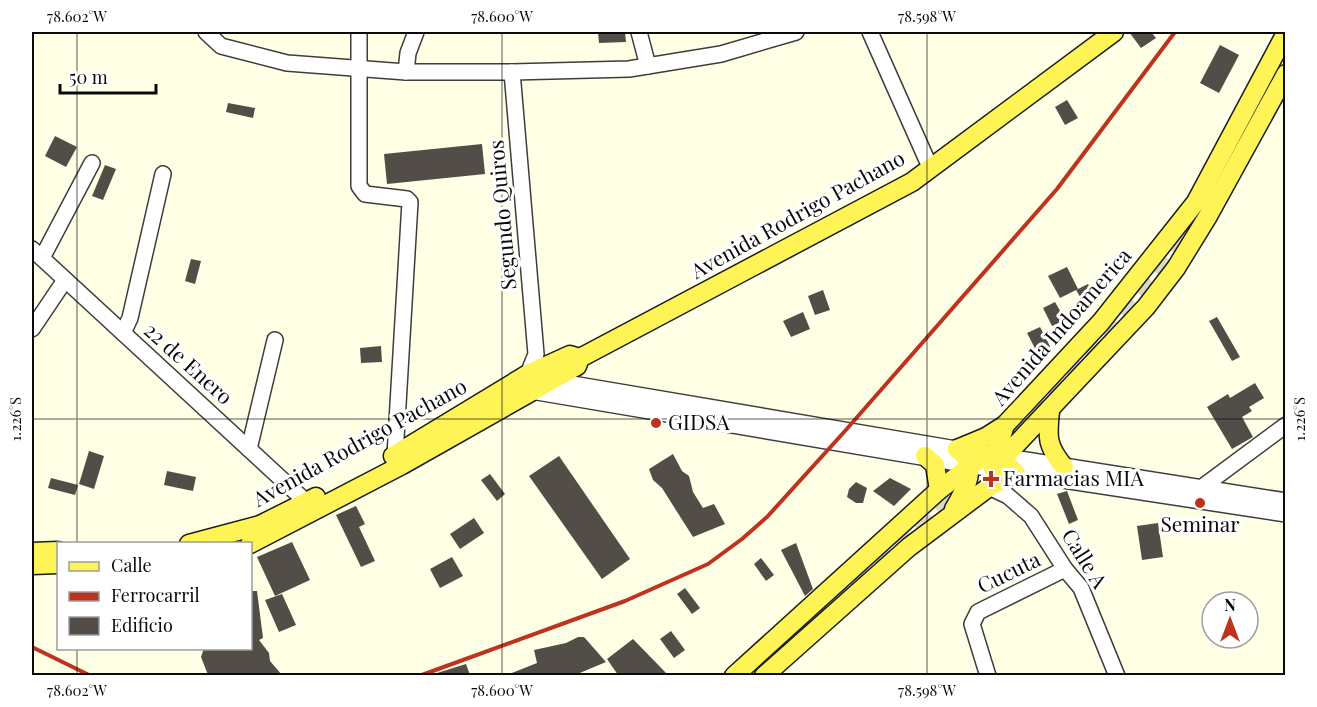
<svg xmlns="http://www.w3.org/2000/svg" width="1317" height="707" font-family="'Playfair Display',serif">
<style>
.building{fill:#524d46}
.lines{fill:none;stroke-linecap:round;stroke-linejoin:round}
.major-tunnel{stroke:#dadac5;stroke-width:18;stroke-dasharray:18 9;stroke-linecap:butt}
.minor-casing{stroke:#3d3d3d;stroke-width:18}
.major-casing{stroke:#1b1b1b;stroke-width:21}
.minor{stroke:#fff;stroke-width:15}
.major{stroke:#fff456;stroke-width:18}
.rail{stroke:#be331e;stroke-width:4}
.ticks{fill:none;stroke:#0a0a0a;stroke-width:1.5;stroke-opacity:0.45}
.poi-dot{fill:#be331e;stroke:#fff;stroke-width:2}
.labels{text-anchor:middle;stroke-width:6;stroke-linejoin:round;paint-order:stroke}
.street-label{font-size:21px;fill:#0a0a0a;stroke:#fff}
.poi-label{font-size:21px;fill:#0a0a0a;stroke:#fff;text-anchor:start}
.neatline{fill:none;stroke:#0a0a0a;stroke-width:2}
.ticks-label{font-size:15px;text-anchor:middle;fill:#0a0a0a}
</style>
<rect width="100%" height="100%" fill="#ffffe6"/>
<g class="building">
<path d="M598,32H625L626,42L599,43Z"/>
<path d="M1129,32H1151L1156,38L1141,48Z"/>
<path d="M1220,45L1239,55L1219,93L1200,83Z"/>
<path d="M1067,100L1078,118L1065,125L1055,107Z"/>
<path d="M228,103L255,108L253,118L226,112Z"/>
<path d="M55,136L77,147L66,167L45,156Z"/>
<path d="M482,144L485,174L387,184L384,154Z"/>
<path d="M105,165L116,169L103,200L92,196Z"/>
<path d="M191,259L201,261L195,284L185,281Z"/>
<path d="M1067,267L1078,289L1060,298L1048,276Z"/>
<path d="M1088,284L1096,298L1085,305L1076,290Z"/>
<path d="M823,290L830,310L815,315L808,296Z"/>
<path d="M1055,302L1062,314L1058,316L1061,322L1052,326L1043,308Z"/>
<path d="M803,312L810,329L791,337L783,321Z"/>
<path d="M1217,317L1240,357L1232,361L1209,321Z"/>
<path d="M1040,327L1053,352L1040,358L1027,333Z"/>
<path d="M381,346L382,362L361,363L360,348Z"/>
<path d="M1255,383L1264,398L1249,407L1252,411L1242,417L1253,437L1232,449L1207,407L1228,394L1230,398Z"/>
<path d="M89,451L104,456L94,489L79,484Z"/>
<path d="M673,454L682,471L689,476L693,492L703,508L714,504L725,524L693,537L662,488L653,480L649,469Z"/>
<path d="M559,456L630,559L602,579L529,476Z"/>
<path d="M167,471L196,477L193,491L164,485Z"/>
<path d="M490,474L505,494L497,501L481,480Z"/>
<path d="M51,478L78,485L75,495L48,488Z"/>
<path d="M890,478L911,489L894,506L873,491Z"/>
<path d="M856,482L867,488L863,503H856L847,497L849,489Z"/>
<path d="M1067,491L1078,520L1069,524L1057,494Z"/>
<path d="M356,506L365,524L359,527L375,561L361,567L336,515Z"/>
<path d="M474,518L484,533L460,549L450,534Z"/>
<path d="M1158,523L1163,557L1142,560L1137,526Z"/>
<path d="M292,542L310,580L275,596L257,557Z"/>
<path d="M796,543L813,589L805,596L781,550Z"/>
<path d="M452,557L463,576L440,588L430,569Z"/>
<path d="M761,558L774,575L766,581L754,564Z"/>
<path d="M685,588L700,608L692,614L677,594Z"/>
<path d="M250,591H257L263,638L259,640L269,653L270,661L282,675H208L201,657L204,648H250Z"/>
<path d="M282,594L296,625L279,632L265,600Z"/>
<path d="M671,631L685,650L674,658L660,639Z"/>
<path d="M578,637H584L606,662L575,675H507L537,663L534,650L566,643Z"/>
<path d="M633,639L668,675H618L607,659Z"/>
<path d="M466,664L470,675H437V673Z"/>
</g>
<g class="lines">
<g class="major-tunnel">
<path d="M993,453L1045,398L1196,225"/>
<path d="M804,637L802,626L971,474"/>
</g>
<defs>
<g id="minor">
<path d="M206,32L221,46L287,63L406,72H512L629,69L721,54L796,32"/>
<path d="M359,32V186L365,194L407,199L410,202L395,455"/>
<path d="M639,32L648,66"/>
<path d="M870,32L930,167"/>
<path d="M406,72L408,53L416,32"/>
<path d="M512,72L536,354L528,374L531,391L1016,473L1286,514"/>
<path d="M32,249L314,509"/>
<path d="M42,258L92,163"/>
<path d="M32,329L65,280"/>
<path d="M123,333L130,318L163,174"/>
<path d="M548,377L549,380L968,451"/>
<path d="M249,449L275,340"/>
<path d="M995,455L1286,501"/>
<path d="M989,487L1008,496L1031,516L1065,569L1081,588L1117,676"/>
<path d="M1201,488L1286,425"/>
<path d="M988,676L972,624L978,612L1065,569"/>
</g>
<g id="major">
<path d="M1050,411C1047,438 1047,446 1064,467"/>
<path d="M957,449L986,437L1005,425"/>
<path d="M393,456L528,374L570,355L580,358"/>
<path d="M925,456L935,465L939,490"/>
<path d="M993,469L1146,307L1176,268L1208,216L1286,74"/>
<path d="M954,509C965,491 980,464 957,449"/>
<path d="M189,544L260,525L316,497"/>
<path d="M250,544L402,465L577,366L580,358L912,182L1114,32"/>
<path d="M32,552L58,551"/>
<path d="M32,565L58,564"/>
<path d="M734,676L939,490L986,454"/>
<path d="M764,676L909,547L989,487L1016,473L1007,464L998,447L1005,425L1101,322L1196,202L1286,33"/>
</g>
</defs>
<use href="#minor" class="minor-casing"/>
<use href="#major" class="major-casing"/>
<use href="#minor" class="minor"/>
<use href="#major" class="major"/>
<g class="rail">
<path d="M32,647L91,676"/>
<path d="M419,676L625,601L708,564L742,539L767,517L845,431L1057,189L1175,32"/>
</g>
</g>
<path class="ticks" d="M77,32V544M502,32V676M927,32V676M32,419H1286M77,648V676"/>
<g class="poi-dot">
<circle cx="656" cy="423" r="6"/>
<path d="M988 470h6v6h6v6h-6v6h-6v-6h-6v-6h6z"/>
<circle cx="1200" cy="503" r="6"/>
</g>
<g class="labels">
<g class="street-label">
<text transform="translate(503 215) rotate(-95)" y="7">Segundo Quiros</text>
<text transform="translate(798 215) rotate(-29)" y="7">Avenida Rodrigo Pachano</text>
<text transform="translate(1062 327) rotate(-49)" y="7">Avenida Indoamerica</text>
<text transform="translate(188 364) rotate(42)" y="7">22 de Enero</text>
<text transform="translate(360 443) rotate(-29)" y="7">Avenida Rodrigo Pachano</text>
<text transform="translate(1084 559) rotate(58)" y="7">Calle A</text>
<text transform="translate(1009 573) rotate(-26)" y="7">Cucuta</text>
</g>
<g class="poi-label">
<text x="668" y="430">GIDSA</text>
<text x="1003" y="486">Farmacias MIA</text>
<text x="1200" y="532" text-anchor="middle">Seminar</text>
</g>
</g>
<rect width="1317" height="707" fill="none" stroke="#ffffff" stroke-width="66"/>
<rect x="57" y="542" width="195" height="108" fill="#ffffff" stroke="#9d9d9d" stroke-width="1.5"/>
<rect x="69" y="562" width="30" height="9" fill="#fff456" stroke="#9d9d9d" stroke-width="1.5"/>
<text x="111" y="572" font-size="18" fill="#0a0a0a">Calle</text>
<rect x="69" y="592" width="30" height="9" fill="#be331e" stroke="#9d9d9d" stroke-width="1.5"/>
<text x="111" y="602" font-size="18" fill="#0a0a0a">Ferrocarril</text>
<rect x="69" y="617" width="30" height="18" fill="#524d46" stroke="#9d9d9d" stroke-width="1.5"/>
<text x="111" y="632" font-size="18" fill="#0a0a0a">Edificio</text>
<g transform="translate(1230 620)"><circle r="28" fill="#ffffff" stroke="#9d9d9d" stroke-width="1.5"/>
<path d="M0-4.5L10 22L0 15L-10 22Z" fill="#be331e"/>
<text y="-9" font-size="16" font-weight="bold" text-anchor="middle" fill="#0a0a0a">N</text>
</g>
<path d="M60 84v9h96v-9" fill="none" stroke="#0a0a0a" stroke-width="3"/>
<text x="69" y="84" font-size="18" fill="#0a0a0a" stroke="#ffffff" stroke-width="4.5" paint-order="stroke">50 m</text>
<rect x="33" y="33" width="1251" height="641" class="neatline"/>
<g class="ticks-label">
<text x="77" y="22">78.602°W</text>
<text x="502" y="22">78.600°W</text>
<text x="927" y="22">78.598°W</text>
<text transform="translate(16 419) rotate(-90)" y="5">1.226°S</text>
<text transform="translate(1300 419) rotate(-90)" y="5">1.226°S</text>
<text x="77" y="696">78.602°W</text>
<text x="502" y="696">78.600°W</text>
<text x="927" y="696">78.598°W</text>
</g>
</svg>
